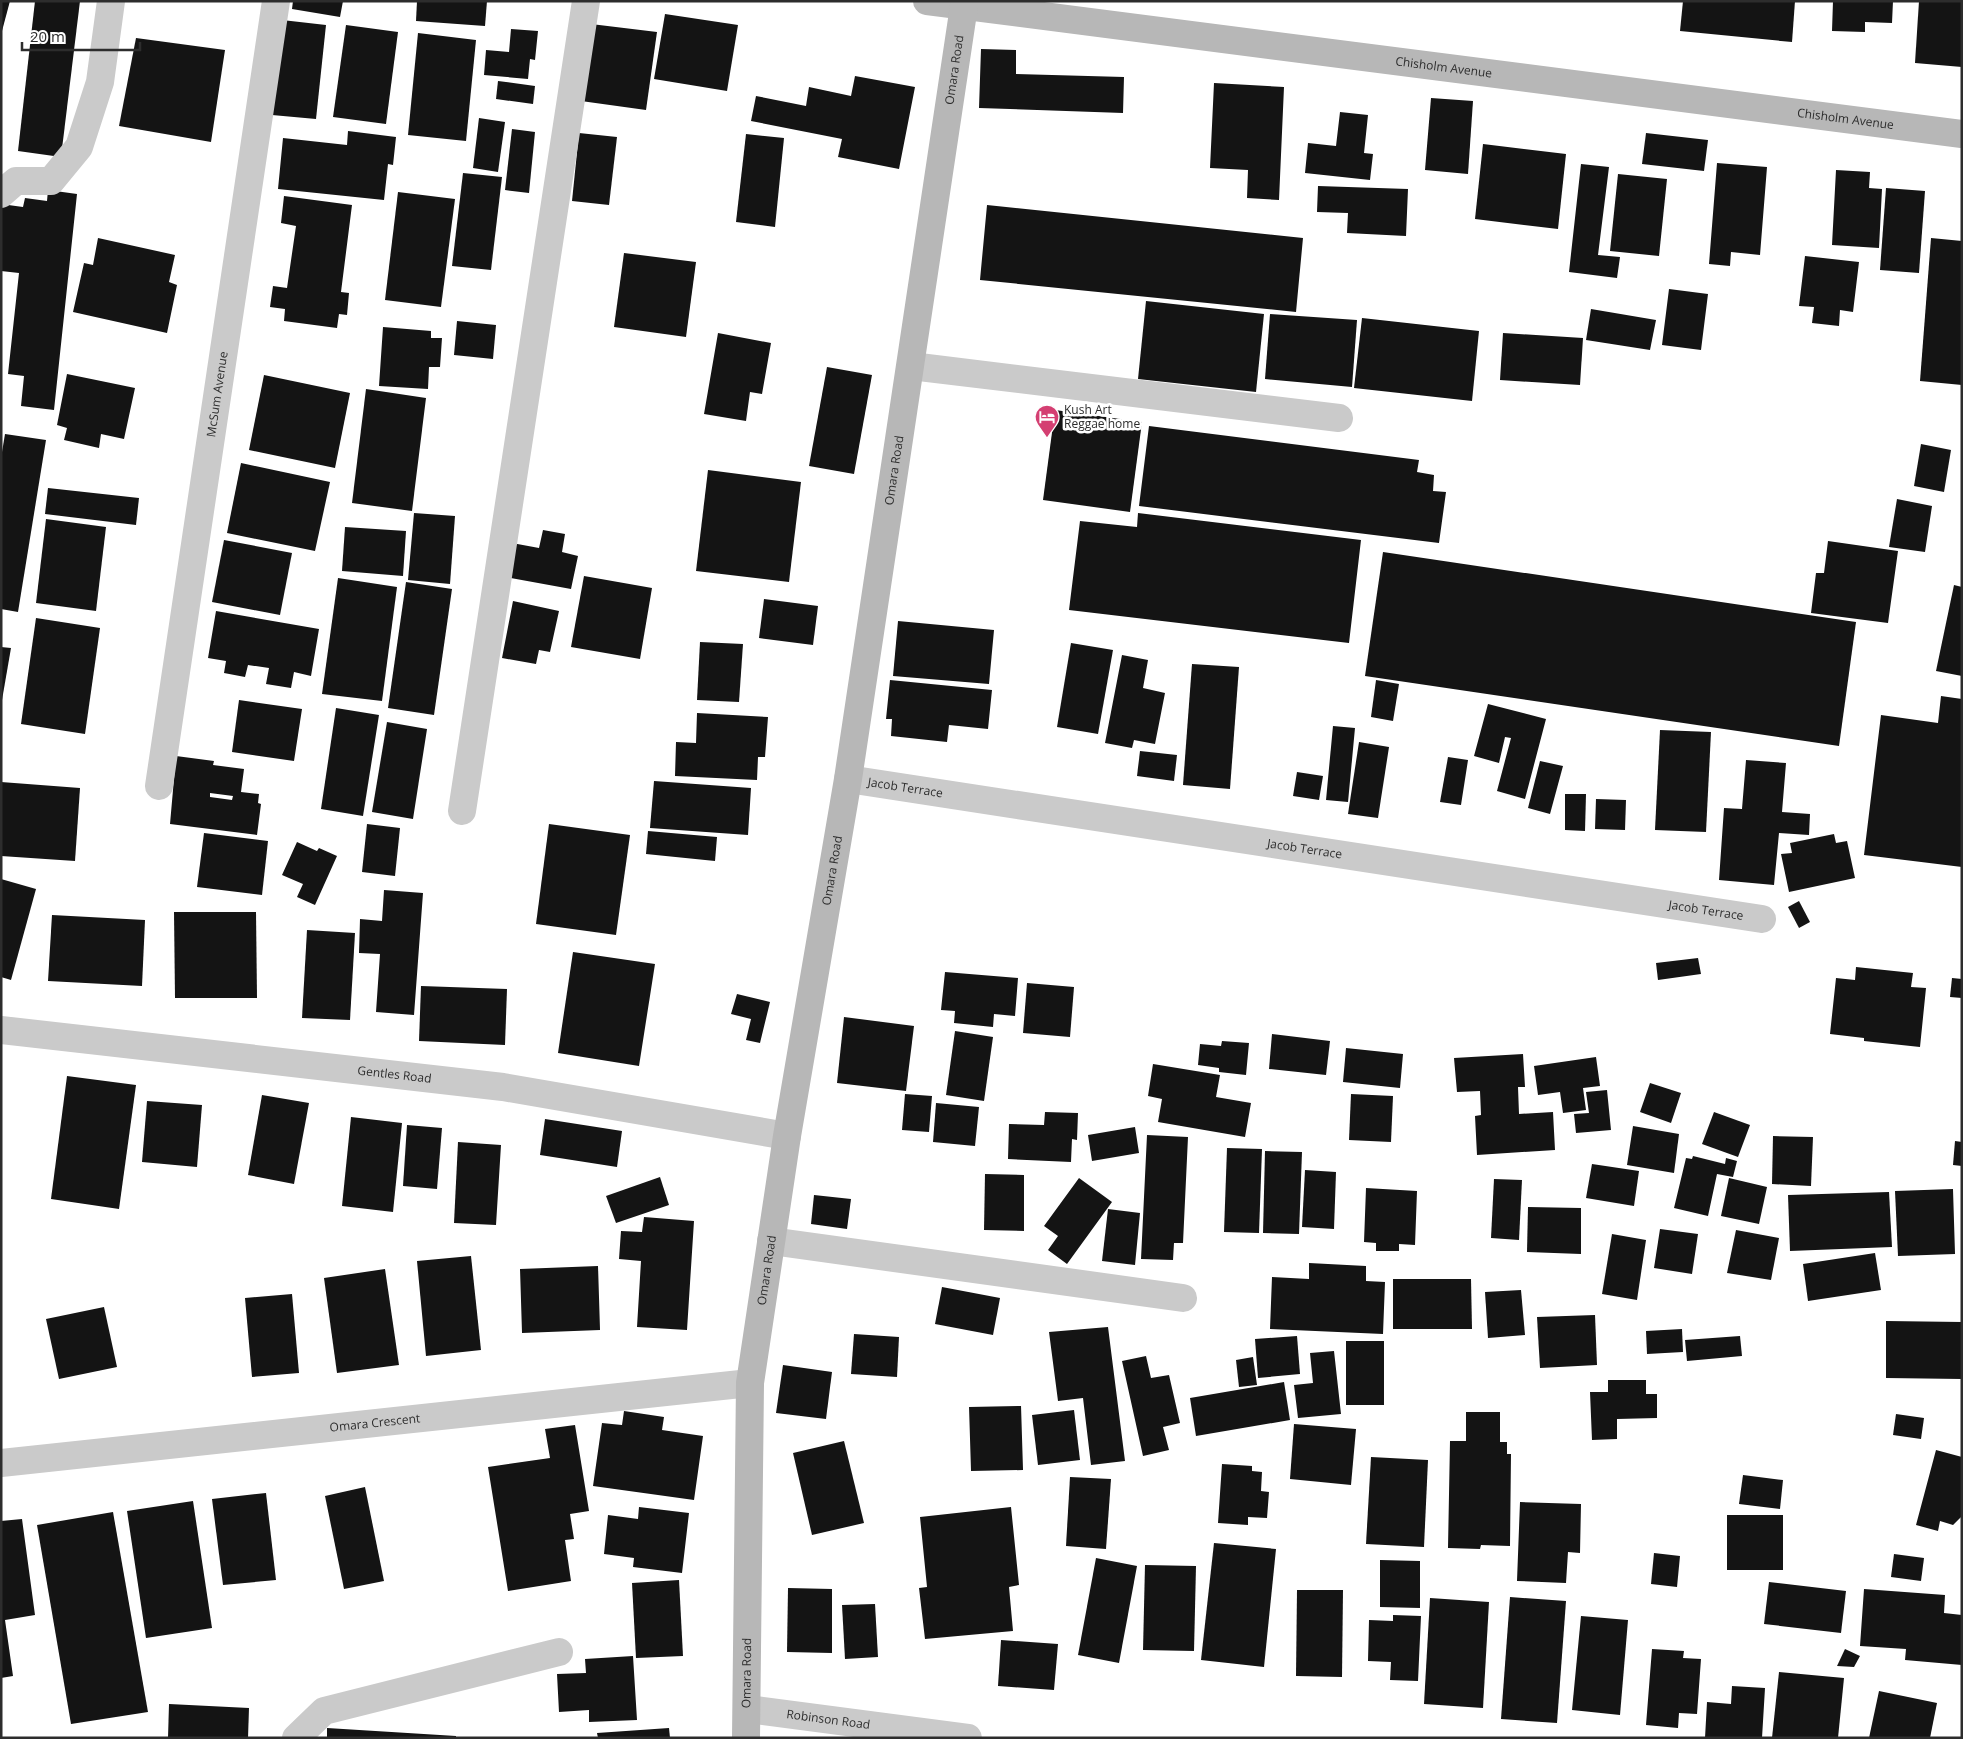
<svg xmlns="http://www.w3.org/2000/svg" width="1963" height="1739" font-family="'Open Sans',sans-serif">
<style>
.building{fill:#141414;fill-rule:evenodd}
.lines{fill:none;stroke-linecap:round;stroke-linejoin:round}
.street{stroke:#cacaca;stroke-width:28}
.secondary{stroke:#b7b7b7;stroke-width:28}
.labels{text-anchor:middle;stroke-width:5;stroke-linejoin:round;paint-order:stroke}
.street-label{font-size:12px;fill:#2d2d2d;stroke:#fff}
.poi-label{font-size:12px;fill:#2d2d2d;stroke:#fff;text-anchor:start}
</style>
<rect width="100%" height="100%" fill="#fff"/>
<g class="building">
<path d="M1,1H10L2,31H1Z"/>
<path d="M35,1H80L61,157L18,151Z"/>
<path d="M293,1H343L340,17L292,9Z"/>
<path d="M417,1H487L485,26L416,21Z"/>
<path d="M1683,1H1795L1792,42L1680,31Z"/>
<path d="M1833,1H1893L1892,23L1865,22V32L1832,31Z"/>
<path d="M1919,1H1962V67L1915,63Z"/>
<path d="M665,14L738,25L727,91L654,79Z"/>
<path d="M282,20L326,25L316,119L272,115Z"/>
<path d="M591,24L657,32L646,110L581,101Z"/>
<path d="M346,25L398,32L386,124L333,117Z"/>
<path d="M511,29L538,31L535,60L530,59L528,79L484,75L486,50L509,52Z"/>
<path d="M418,33L476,40L466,141L408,135Z"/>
<path d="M136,38L225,50L211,142L119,126Z"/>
<path d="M981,49L1016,50V74L1124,77L1123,113L979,108Z"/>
<path d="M855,76L915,87L899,169L838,157L842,139L751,121L756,96L806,106L809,87L851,96Z"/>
<path d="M498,81L535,86L533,104L496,99Z"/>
<path d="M1214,83L1284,87L1279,200L1247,198L1248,170L1210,168Z"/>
<path d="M1431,98L1473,101L1468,174L1425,170Z"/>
<path d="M1340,112L1368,115L1364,153L1373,154L1370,180L1305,173L1308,143L1336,146Z"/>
<path d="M479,118L505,122L498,172L473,168Z"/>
<path d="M512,129L535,132L529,193L505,190Z"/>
<path d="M348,131L396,137L393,165L388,164L384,200L278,189L283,138L347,145Z"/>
<path d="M579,133L617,137L609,205L572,201Z"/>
<path d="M1646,133L1708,140L1704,171L1642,164Z"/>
<path d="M746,134L784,138L775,227L736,222Z"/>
<path d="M1483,144L1566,154L1558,229L1475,219Z"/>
<path d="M1717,163L1767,167L1760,255L1731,252L1730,266L1709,264Z"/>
<path d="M1581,164L1609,167L1598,255L1620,257L1617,278L1569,272Z"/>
<path d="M1836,170L1870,172L1869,188L1882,189L1879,248L1832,245Z"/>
<path d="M463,173L502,177L491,270L452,266Z"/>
<path d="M1618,174L1667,179L1659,256L1610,251Z"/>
<path d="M1318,186L1408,189L1406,236L1347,233L1348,213L1317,212Z"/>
<path d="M1886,188L1925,191L1919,273L1880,270Z"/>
<path d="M48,190L77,194L54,410L21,406L24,376L8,374L19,273L1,271V204L23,207L25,198L47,201Z"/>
<path d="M398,192L455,199L441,307L385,300Z"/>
<path d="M284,196L352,205L341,292L349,293L347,315L339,314L337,328L284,321L285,309L270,307L273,286L287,288L296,226L281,223Z"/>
<path d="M987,205L1303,238L1296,312L980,280Z"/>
<path d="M98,238L175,255L169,282L177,285L167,333L73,312L84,263L93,265Z"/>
<path d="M1931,238L1962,241V385L1920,381Z"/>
<path d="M624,253L696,262L686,337L614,327Z"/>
<path d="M1805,256L1859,262L1853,312L1840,310L1839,326L1812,323L1814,307L1799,306Z"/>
<path d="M1669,289L1708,294L1701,350L1662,345Z"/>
<path d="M1146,301L1264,314L1256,392L1138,379Z"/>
<path d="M1591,309L1656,320L1650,350L1586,340Z"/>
<path d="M1270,314L1357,320L1352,387L1265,379Z"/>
<path d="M1362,318L1479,331L1472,401L1354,388Z"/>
<path d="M457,321L496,325L493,359L454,355Z"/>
<path d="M383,327L431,331V338H442L440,367H429L428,389L379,386Z"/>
<path d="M718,333L771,343L762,394L750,392L746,421L704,414Z"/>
<path d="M1503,333L1583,338L1580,385L1500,380Z"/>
<path d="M827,367L872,375L854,474L809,466Z"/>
<path d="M67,374L135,388L124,439L101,434L99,448L64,440L67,428L57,425Z"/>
<path d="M264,375L350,393L335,468L249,450Z"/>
<path d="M366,389L426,398L412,511L352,503Z"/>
<path d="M1055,410L1142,422L1130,512L1043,500Z"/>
<path d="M1149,426L1419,460L1417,472L1434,475L1433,491L1446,492L1439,543L1139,506Z"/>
<path d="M5,434L46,440L18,612L1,609V458Z"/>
<path d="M1921,444L1951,450L1944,492L1914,486Z"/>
<path d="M241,463L330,482L315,551L227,533Z"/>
<path d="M708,470L801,482L789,582L696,571Z"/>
<path d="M48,488L139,498L136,525L45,514Z"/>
<path d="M1897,499L1932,506L1925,552L1889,547Z"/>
<path d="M414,513L455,516L450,584L408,580Z"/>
<path d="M1138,513L1361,540L1349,643L1069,610L1080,521L1137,527Z"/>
<path d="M46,519L106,527L96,611L36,603Z"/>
<path d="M345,527L406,531L403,576L342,571Z"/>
<path d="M543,530L565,534L562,552L578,556L571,589L505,577L512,543L539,548Z"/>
<path d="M224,540L292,553L280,615L212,602Z"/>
<path d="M1828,541L1898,551L1888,623L1811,613L1816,573H1824Z"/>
<path d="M1383,552L1856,622L1839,746L1365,676Z"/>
<path d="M584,576L652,588L640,659L571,647Z"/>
<path d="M338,578L397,587L382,701L322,694Z"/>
<path d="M406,582L452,589L434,715L388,708Z"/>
<path d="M1954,585L1962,587V676L1936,671Z"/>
<path d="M764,599L818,606L813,645L759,638Z"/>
<path d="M513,601L559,611L550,652L539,650L536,664L502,658Z"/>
<path d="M216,611L319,629L311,676L294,672L291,688L266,684L269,668L248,665L245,677L224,673L226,661L208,658Z"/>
<path d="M36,618L100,628L85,734L21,724Z"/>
<path d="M898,621L994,630L989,684L893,676Z"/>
<path d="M700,642L743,644L739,702L697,700Z"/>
<path d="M1071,643L1113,650L1098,734L1057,727Z"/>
<path d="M1,647L11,648L2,700H1Z"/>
<path d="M1122,655L1148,660L1143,688L1165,693L1155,744L1134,740L1132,748L1105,743Z"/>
<path d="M1192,664L1239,667L1230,789L1183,785Z"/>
<path d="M890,680L992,690L988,729L949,725L947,742L891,736L892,719H886Z"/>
<path d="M1376,680L1399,684L1393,721L1371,717Z"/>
<path d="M1941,696L1962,699V867L1864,855L1881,715L1938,723Z"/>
<path d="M239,700L302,709L294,761L232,752Z"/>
<path d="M1488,704L1546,719L1525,799L1497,791L1511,738L1505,737L1499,763L1474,756Z"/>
<path d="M336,708L379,715L363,816L321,809Z"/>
<path d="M697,713L768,717L765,757H758L757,780L675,776L676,742L696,743Z"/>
<path d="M387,722L427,729L413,819L372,812Z"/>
<path d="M1333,726L1355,728L1348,802L1326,800Z"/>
<path d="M1660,730L1711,732L1706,832L1655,830Z"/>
<path d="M1359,742L1389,747L1378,818L1348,814Z"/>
<path d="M1140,751L1177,755L1174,781L1137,776Z"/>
<path d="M176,756L214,761L213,765L244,769L241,792L259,794L258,803L261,804L257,835L170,824ZM210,793L233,796L232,800L210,797Z"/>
<path d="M1448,757L1468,760L1461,805L1440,802Z"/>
<path d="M1746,760L1786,763L1782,812L1810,814L1809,835L1779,833L1774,885L1719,880L1724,808L1742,809Z"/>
<path d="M1540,761L1563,766L1550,814L1528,808Z"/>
<path d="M1297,772L1323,776L1319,800L1293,796Z"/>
<path d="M654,781L751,788L748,835L650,828Z"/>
<path d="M1,782L80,788L75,861L1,856Z"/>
<path d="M1565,794H1586L1585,831L1565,830Z"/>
<path d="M1596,799L1626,800L1625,830L1595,829Z"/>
<path d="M367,824L400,828L395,876L362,872Z"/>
<path d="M549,824L630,835L616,935L536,924Z"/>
<path d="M648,831L717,837L715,861L646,854Z"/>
<path d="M204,833L268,841L262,895L197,887Z"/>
<path d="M1834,834L1836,843L1847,841L1855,878L1789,892L1781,854L1792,853L1790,843Z"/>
<path d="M297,842L317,851L319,848L337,856L315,905L297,897L303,884L282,875Z"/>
<path d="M1,879L36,889L11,980L1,977Z"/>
<path d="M384,890L423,893L414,1015L376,1012L380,954L359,953L360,919L382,921Z"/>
<path d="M1799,901L1810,922L1799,928L1788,907Z"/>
<path d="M174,912H256L257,998H175Z"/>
<path d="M52,915L145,920L142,986L48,981Z"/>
<path d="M307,930L355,933L350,1020L302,1018Z"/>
<path d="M573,952L655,964L639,1066L558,1053Z"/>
<path d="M1698,958L1701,974L1658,980L1656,963Z"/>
<path d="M1856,967L1913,973L1911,987L1926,988L1920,1047L1864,1041V1038L1830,1034L1836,978L1855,980Z"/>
<path d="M945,972L1018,978L1015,1016L994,1014L993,1027L954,1023L955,1011L941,1010Z"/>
<path d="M1952,978L1962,979V998L1950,997Z"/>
<path d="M1027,983L1074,987L1070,1037L1023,1033Z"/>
<path d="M421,986L507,989L505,1045L419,1041Z"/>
<path d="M737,994L770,1002L760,1043L746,1040L751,1019L731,1014Z"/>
<path d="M844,1017L914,1026L906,1091L837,1083Z"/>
<path d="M955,1031L993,1037L984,1101L946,1095Z"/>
<path d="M1272,1034L1330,1041L1326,1075L1269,1069Z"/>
<path d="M1222,1041L1249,1043L1246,1075L1219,1072V1068L1198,1065L1200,1044L1221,1046Z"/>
<path d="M1346,1048L1403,1054L1400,1088L1343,1082Z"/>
<path d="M1523,1054L1525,1087H1518L1519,1114L1553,1112L1555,1150L1477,1155L1475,1116L1481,1115L1480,1091L1457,1092L1454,1058Z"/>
<path d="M1596,1057L1600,1086L1583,1088L1586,1110L1563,1113L1560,1092L1538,1095L1534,1066Z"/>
<path d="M1153,1064L1220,1075L1216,1097L1251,1103L1245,1137L1158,1122L1162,1099L1148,1096Z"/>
<path d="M67,1076L136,1085L119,1209L51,1199Z"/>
<path d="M1650,1083L1681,1093L1671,1123L1640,1112Z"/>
<path d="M1607,1090L1611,1130L1576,1133L1574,1114L1589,1113L1586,1092Z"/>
<path d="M905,1094L932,1096L929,1132L902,1130Z"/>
<path d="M1351,1094L1393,1096L1391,1142L1349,1140Z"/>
<path d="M262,1095L309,1103L294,1184L248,1175Z"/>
<path d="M147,1101L202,1105L197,1167L142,1162Z"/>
<path d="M936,1103L979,1107L975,1146L933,1142Z"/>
<path d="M1045,1112L1078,1113L1077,1140L1072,1139L1071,1162L1008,1159L1009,1124L1044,1125Z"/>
<path d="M1714,1112L1750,1125L1738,1157L1702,1144Z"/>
<path d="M351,1117L402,1123L393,1212L342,1206Z"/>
<path d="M545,1119L622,1131L617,1167L540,1155Z"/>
<path d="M407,1125L442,1128L437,1189L403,1186Z"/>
<path d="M1633,1126L1679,1134L1674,1173L1627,1165Z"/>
<path d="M1135,1127L1139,1153L1092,1161L1088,1135Z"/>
<path d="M1147,1135L1188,1137L1183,1243H1174L1173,1260L1141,1259Z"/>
<path d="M1773,1136L1813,1137L1811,1186L1772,1184Z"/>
<path d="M1955,1141L1962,1142V1166L1953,1165Z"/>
<path d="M458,1142L501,1145L496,1225L454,1223Z"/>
<path d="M1227,1148L1262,1149L1259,1233L1224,1232Z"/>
<path d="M1265,1151L1302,1152L1299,1234L1263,1233Z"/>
<path d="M1693,1156L1725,1164L1726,1158L1737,1161L1733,1177L1717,1174L1708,1216L1674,1208L1686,1158L1692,1159Z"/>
<path d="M1592,1164L1639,1171L1634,1206L1586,1198Z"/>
<path d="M1305,1170L1336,1172L1334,1229L1302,1227Z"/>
<path d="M985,1174L1024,1175V1231L984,1230Z"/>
<path d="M660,1177L669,1205L616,1223L606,1196Z"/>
<path d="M1079,1178L1112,1202L1067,1264L1048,1250L1058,1236L1044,1226Z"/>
<path d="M1729,1178L1767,1187L1759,1224L1721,1216Z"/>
<path d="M1494,1179L1522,1180L1519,1240L1491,1238Z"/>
<path d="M1366,1188L1417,1191L1415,1245L1399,1244V1251H1376V1243L1364,1242Z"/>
<path d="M1953,1189L1955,1254L1898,1256L1895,1191Z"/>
<path d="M1889,1192L1892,1247L1790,1251L1788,1195Z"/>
<path d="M814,1195L851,1199L847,1229L811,1224Z"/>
<path d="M1528,1207L1581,1208V1254L1527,1252Z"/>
<path d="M1108,1209L1140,1213L1135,1265L1102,1261Z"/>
<path d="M644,1217L694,1221L687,1330L637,1327L641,1261L619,1259L621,1231L642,1232Z"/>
<path d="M1660,1229L1698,1234L1692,1274L1654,1268Z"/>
<path d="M1736,1230L1779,1238L1771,1280L1727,1273Z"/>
<path d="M1612,1234L1646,1240L1637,1300L1602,1294Z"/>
<path d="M1875,1253L1881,1290L1808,1301L1803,1264Z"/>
<path d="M471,1256L481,1350L426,1356L417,1261Z"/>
<path d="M1309,1263L1366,1266V1281L1385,1282L1383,1334L1270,1329L1272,1277L1309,1279Z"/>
<path d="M598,1266L600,1330L522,1333L520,1269Z"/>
<path d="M385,1269L399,1365L337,1373L324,1278Z"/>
<path d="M1393,1279H1471L1472,1329H1393Z"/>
<path d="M942,1287L1000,1298L993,1335L935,1324Z"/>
<path d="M1521,1290L1525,1335L1488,1338L1485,1292Z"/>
<path d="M292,1294L299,1373L252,1377L245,1298Z"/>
<path d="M104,1307L117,1367L59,1379L46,1319Z"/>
<path d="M1595,1315L1597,1365L1540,1368L1537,1317Z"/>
<path d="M1886,1321L1962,1322V1379L1886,1378Z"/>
<path d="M1108,1327L1125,1461L1091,1465L1083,1398L1058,1401L1049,1332Z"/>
<path d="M1682,1329L1683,1352L1647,1354L1646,1331Z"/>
<path d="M854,1334L899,1337L897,1377L851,1374Z"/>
<path d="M1297,1336L1300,1374L1258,1378L1255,1339Z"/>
<path d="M1740,1336L1742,1356L1687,1361L1685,1340Z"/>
<rect x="1346" y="1341" width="38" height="64"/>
<path d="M1334,1351L1341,1414L1298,1418L1294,1385L1313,1383L1310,1353Z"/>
<path d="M1146,1356L1151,1378L1169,1375L1180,1423L1163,1427L1169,1450L1143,1456L1122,1361Z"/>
<path d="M1253,1357L1257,1385L1239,1387L1236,1360Z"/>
<path d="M783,1365L832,1372L826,1419L776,1413Z"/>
<path d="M1608,1380H1646V1394H1657V1418L1617,1419V1439L1592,1440L1590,1392H1608Z"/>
<path d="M1284,1382L1290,1420L1196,1436L1190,1398Z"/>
<path d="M1021,1406L1023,1470L971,1471L969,1407Z"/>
<path d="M1074,1410L1080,1460L1038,1465L1032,1415Z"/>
<path d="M624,1411L664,1417L662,1430L703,1436L694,1500L593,1486L602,1423L622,1425Z"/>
<path d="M1466,1412H1500V1442H1507V1454H1511L1510,1546L1481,1545L1480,1549L1448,1548L1450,1441H1466Z"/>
<path d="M1896,1414L1924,1418L1921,1439L1893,1435Z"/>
<path d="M1294,1424L1356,1429L1351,1485L1290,1479Z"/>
<path d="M575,1425L589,1511L570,1514L574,1539L565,1540L571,1581L508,1591L488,1467L550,1458L545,1429Z"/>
<path d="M844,1441L864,1523L812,1535L793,1453Z"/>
<path d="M1936,1450L1962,1457V1516L1953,1525L1940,1521L1938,1531L1916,1525Z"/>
<path d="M1371,1457L1428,1460L1424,1547L1366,1544Z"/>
<path d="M1222,1464L1252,1466V1471L1262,1472L1261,1491L1269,1492L1267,1518L1248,1517V1525L1218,1523Z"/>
<path d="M1743,1475L1783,1480L1780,1509L1739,1504Z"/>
<path d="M1070,1477L1111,1479L1106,1549L1066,1546Z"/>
<path d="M365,1487L384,1581L344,1589L325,1496Z"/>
<path d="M266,1493L276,1580L223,1585L212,1499Z"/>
<path d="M193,1501L212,1628L146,1638L127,1511Z"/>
<path d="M1520,1502L1581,1504L1580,1553L1568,1552L1566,1583L1517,1581Z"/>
<path d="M639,1507L689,1513L682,1573L633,1567L634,1558L604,1554L608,1515L638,1519Z"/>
<path d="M1011,1507L1019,1585L1009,1587L1013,1631L925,1639L919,1588L927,1587L920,1517Z"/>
<path d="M113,1512L148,1712L71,1724L37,1525Z"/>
<rect x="1727" y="1515" width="56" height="55"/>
<path d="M22,1519L35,1615L5,1620L13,1676L1,1678V1521Z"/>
<path d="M1214,1543L1276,1549L1264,1667L1201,1660Z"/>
<path d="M1654,1553L1680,1556L1677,1587L1651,1584Z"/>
<path d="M1894,1554L1924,1558L1921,1581L1891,1577Z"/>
<path d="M1096,1558L1137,1566L1119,1663L1078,1655Z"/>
<path d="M1380,1560L1420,1561V1608L1380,1607Z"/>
<path d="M1145,1565L1196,1566L1194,1651L1143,1650Z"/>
<path d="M679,1580L683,1656L636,1658L632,1583Z"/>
<path d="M1769,1582L1846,1591L1841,1633L1764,1624Z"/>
<path d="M788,1588L832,1589V1653L787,1652Z"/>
<path d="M1864,1589L1945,1595L1944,1613L1962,1615V1665L1905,1660L1906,1649L1860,1646Z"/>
<path d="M1297,1590H1343L1342,1677L1296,1676Z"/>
<path d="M1510,1597L1566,1601L1557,1723L1501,1719Z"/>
<path d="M1430,1598L1489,1602L1483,1708L1424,1704Z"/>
<path d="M875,1604L878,1657L845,1659L842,1605Z"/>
<path d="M1393,1615L1421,1616L1418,1681L1390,1680L1391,1662L1368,1661L1369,1620L1393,1621Z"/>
<path d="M1581,1616L1628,1620L1620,1715L1572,1710Z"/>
<path d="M1001,1640L1058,1644L1054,1690L998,1686Z"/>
<path d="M1652,1649L1684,1651L1683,1658L1701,1659L1697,1714L1679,1713L1678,1728L1646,1725Z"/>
<path d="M1845,1649L1860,1656L1854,1667L1837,1666Z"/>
<path d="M633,1656L637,1720L589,1722V1710L559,1712L557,1674L586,1673L585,1659Z"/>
<path d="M1779,1672L1844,1678L1838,1738H1772Z"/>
<path d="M1732,1686L1765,1688L1762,1738H1705L1707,1702L1731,1704Z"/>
<path d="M1879,1691L1937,1703L1930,1738H1869Z"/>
<path d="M169,1704L249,1708L248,1738H168Z"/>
<path d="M327,1728L456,1736V1738H327Z"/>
<path d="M669,1728L670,1738H598L597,1733Z"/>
</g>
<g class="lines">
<g class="street">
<path d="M1,194L16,181H51L79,147L100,82L111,1"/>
<path d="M911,366L1339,418"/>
<path id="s1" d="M848,779L1762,919"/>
<path id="s2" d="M159,786L276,1"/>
<path d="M462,811L586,1"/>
<path id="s3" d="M1,1030L503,1087L787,1136"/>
<path d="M771,1241L1183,1298"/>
<path id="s4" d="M1,1463L750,1383"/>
<path id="s5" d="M748,1709L968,1738"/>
<path d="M296,1738L324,1711L559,1652"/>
</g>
<g class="secondary">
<path id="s6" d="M927,1L1962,134"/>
<path id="s7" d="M746,1738L750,1383L787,1136L848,779L964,6"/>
</g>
</g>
<defs>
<symbol id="hotel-pin" viewBox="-11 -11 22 30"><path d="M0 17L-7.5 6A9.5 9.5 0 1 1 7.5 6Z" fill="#d43f72" stroke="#fff"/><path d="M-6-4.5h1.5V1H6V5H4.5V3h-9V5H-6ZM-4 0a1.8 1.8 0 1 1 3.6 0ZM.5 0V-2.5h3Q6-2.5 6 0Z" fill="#fff"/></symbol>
</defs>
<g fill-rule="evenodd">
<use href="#hotel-pin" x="1033" y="403" width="28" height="38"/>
</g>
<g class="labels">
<g class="street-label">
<text dy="4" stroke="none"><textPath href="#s6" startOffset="521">Chisholm Avenue</textPath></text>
<text dy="4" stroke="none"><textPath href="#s7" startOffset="1684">Omara Road</textPath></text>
<text dy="4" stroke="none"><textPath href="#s6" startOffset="926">Chisholm Avenue</textPath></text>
<text dy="4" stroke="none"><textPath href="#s2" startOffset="396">McSum Avenue</textPath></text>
<text dy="4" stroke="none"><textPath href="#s7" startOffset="1279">Omara Road</textPath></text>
<text dy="4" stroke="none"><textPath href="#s1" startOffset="58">Jacob Terrace</textPath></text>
<text dy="4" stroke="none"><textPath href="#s1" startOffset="462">Jacob Terrace</textPath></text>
<text dy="4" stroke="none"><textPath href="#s7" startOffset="874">Omara Road</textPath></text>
<text dy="4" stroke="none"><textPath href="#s1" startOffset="868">Jacob Terrace</textPath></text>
<text dy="4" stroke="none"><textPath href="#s3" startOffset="396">Gentles Road</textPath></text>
<text dy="4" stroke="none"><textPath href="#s7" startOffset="469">Omara Road</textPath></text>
<text dy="4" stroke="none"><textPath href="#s4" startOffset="376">Omara Crescent</textPath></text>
<text dy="4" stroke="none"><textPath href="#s7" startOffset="65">Omara Road</textPath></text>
<text dy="4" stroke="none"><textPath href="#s5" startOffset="81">Robinson Road</textPath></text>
</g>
<g class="poi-label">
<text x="1064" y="414">Kush Art<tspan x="1064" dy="14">Reggae home</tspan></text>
</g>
</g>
<rect width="1963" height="1739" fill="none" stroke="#2d2d2d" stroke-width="5"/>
<path d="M22 42v8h118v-8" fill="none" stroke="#2d2d2d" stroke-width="2.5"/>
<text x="30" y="42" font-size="15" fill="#2d2d2d" stroke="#ffffff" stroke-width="4" paint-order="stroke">20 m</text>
</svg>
